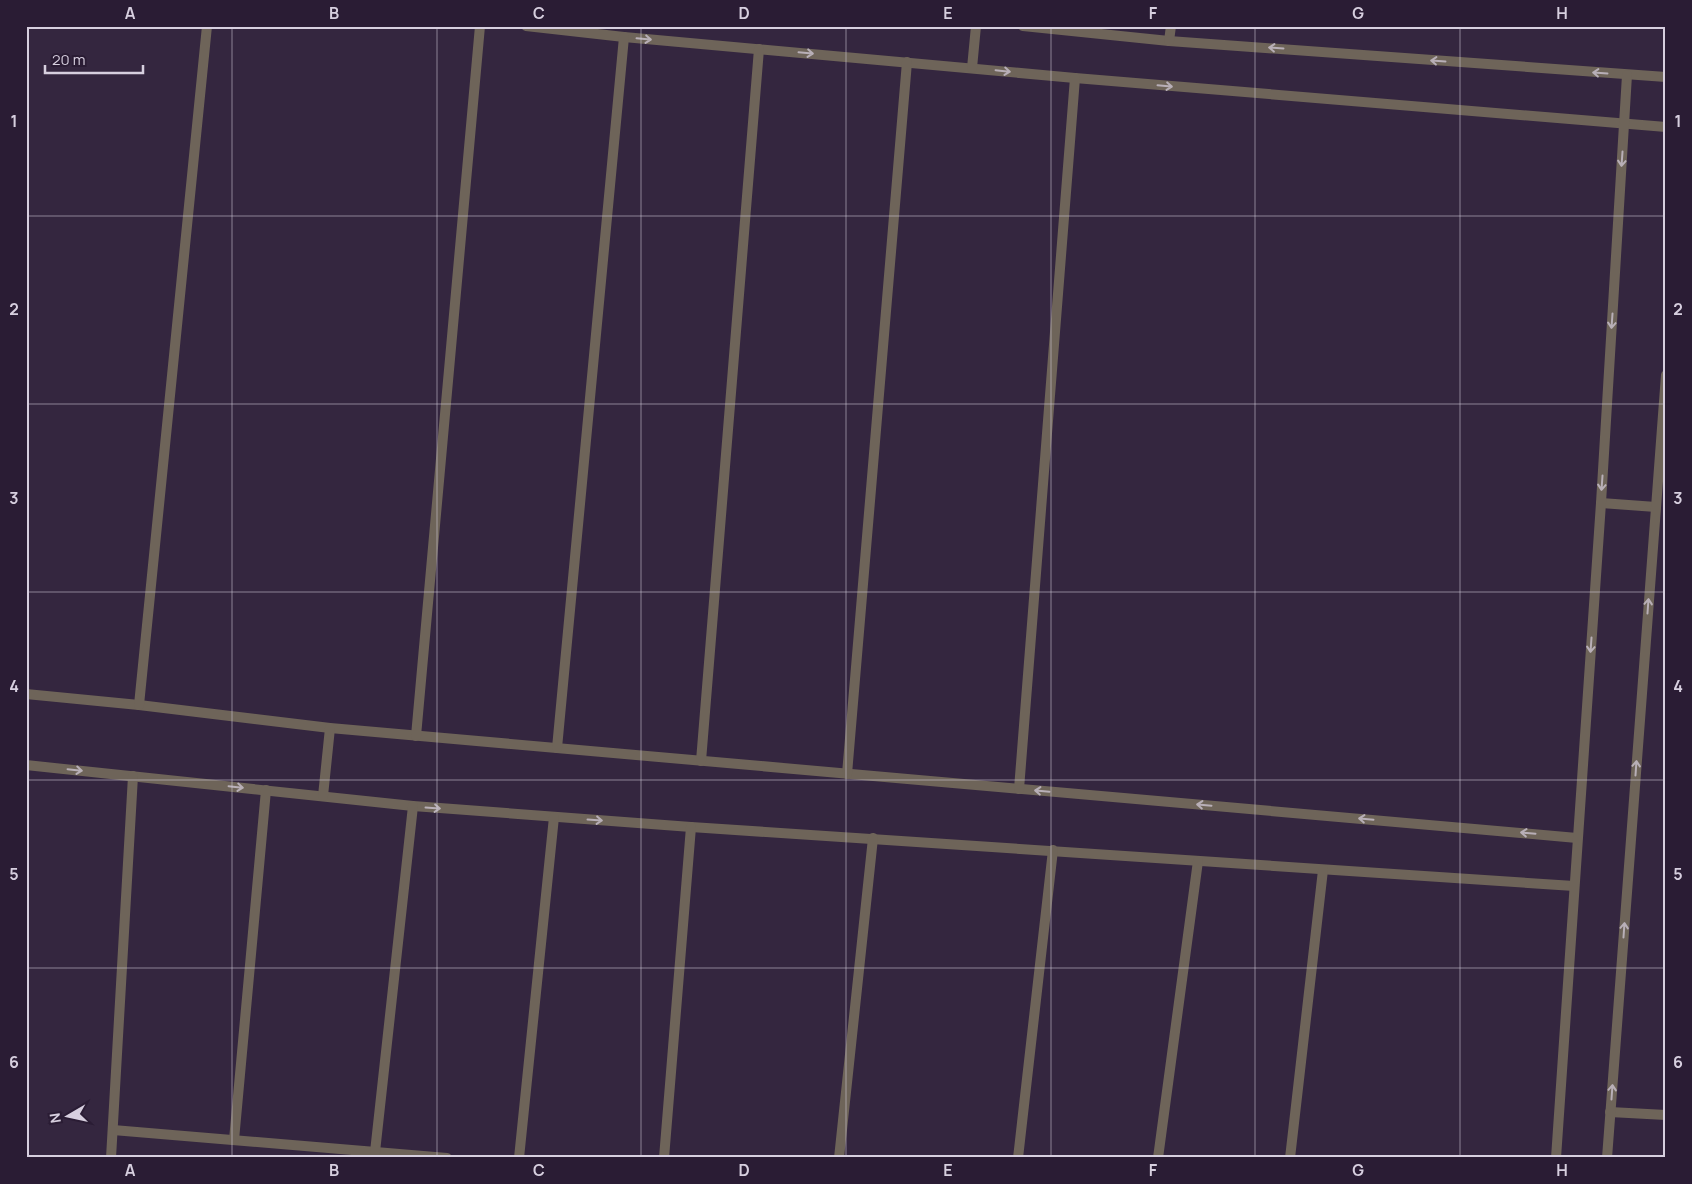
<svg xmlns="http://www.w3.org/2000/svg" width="1692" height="1184" font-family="Manrope,sans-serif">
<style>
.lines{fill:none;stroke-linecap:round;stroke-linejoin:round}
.street{stroke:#6e6459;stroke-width:10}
.oneway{stroke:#b8afb7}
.grid{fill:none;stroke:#d7cfdf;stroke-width:1;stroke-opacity:0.55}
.neatline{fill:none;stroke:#d7cfdf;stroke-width:2}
.grid-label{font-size:16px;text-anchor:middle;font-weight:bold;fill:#d7cfdf}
</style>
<rect width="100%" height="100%" fill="#34263f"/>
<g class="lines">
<g class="street">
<path d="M526,26L624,37L1075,78L1666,127"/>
<path d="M1023,26L1169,41L1666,77"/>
<path d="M1169,41L1171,26"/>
<path d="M972,68L976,26"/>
<path d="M1601,503L1656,507"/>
<path d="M26,694L139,705L330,728L1577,838"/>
<path d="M139,705L207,26"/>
<path d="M416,736L480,26"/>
<path d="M557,748L624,37"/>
<path d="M701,761L759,49"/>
<path d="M26,765L413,806L691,827L1574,886"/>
<path d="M847,774L907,62"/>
<path d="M1019,789L1075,78"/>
<path d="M323,796L330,728"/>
<path d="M1610,1112L1666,1115"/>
<path d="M113,1130L447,1158"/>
<path d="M234,1140L266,790"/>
<path d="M375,1152L413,806"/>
<path d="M111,1158L133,776"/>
<path d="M519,1158L554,817"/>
<path d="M664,1158L691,827"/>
<path d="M839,1158L873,838"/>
<path d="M1018,1158L1053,850"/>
<path d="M1158,1158L1198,861"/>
<path d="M1290,1158L1323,870"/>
<path d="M1556,1158L1601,503L1627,75"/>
<path d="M1607,1158L1666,375"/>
</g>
</g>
<defs><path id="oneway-shaft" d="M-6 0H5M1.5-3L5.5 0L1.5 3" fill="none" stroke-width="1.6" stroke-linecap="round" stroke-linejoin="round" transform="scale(1.25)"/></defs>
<g class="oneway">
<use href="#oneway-shaft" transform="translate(644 39) rotate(5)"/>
<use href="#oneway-shaft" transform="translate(1276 48) rotate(-176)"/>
<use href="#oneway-shaft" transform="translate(806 53) rotate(5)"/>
<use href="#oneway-shaft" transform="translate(1438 61) rotate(-176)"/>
<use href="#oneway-shaft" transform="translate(1003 71) rotate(6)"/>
<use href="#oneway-shaft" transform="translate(1600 73) rotate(-176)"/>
<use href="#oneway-shaft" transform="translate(1165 86) rotate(5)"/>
<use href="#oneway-shaft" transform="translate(1622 159) rotate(94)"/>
<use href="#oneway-shaft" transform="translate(1612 321) rotate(94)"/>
<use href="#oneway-shaft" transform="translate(1602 483) rotate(94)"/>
<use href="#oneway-shaft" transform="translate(1648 606) rotate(-86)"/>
<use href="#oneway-shaft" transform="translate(1591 645) rotate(94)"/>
<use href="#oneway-shaft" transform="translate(1636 768) rotate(-86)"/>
<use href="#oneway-shaft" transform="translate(75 770) rotate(6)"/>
<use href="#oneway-shaft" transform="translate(236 787) rotate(6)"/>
<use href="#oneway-shaft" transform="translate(1042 791) rotate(-175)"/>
<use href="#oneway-shaft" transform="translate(1204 805) rotate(-175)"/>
<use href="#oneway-shaft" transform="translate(433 808) rotate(4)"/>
<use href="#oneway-shaft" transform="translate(1366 819) rotate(-175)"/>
<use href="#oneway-shaft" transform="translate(595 820) rotate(4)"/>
<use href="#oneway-shaft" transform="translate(1528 833) rotate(-175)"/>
<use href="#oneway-shaft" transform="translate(1624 930) rotate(-86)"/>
<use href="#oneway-shaft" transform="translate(1612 1092) rotate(-86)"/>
</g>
<path class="grid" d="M232,26V1158M437,26V1158M641,26V1158M846,26V1158M1051,26V1158M1255,26V1158M1460,26V1158M26,216H1666M26,404H1666M26,592H1666M26,780H1666M26,968H1666"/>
<rect width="1692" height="1184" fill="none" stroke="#2a1c34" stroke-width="55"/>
<g transform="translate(68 1116) rotate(261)" stroke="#2a1c34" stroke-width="4" paint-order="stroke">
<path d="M0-4L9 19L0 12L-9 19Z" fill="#d7cfdf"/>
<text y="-8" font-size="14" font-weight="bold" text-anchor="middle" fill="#d7cfdf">N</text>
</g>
<path d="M45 65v8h98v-8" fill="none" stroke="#d7cfdf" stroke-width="2.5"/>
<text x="52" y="65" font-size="15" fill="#d7cfdf" stroke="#2a1c34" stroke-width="4" paint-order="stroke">20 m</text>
<rect x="28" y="28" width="1636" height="1128" class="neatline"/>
<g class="grid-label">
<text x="130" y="19">A</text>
<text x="334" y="19">B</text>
<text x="539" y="19">C</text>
<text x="744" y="19">D</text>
<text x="948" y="19">E</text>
<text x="1153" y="19">F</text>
<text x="1358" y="19">G</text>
<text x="1562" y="19">H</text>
<text x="14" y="127">1</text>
<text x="1678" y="127">1</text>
<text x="14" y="315">2</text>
<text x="1678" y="315">2</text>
<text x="14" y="504">3</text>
<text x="1678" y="504">3</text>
<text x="14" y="692">4</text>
<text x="1678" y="692">4</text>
<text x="14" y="880">5</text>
<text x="1678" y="880">5</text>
<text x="14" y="1068">6</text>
<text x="1678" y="1068">6</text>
<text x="130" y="1176">A</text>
<text x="334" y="1176">B</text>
<text x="539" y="1176">C</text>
<text x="744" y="1176">D</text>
<text x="948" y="1176">E</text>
<text x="1153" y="1176">F</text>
<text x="1358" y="1176">G</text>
<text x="1562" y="1176">H</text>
</g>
</svg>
